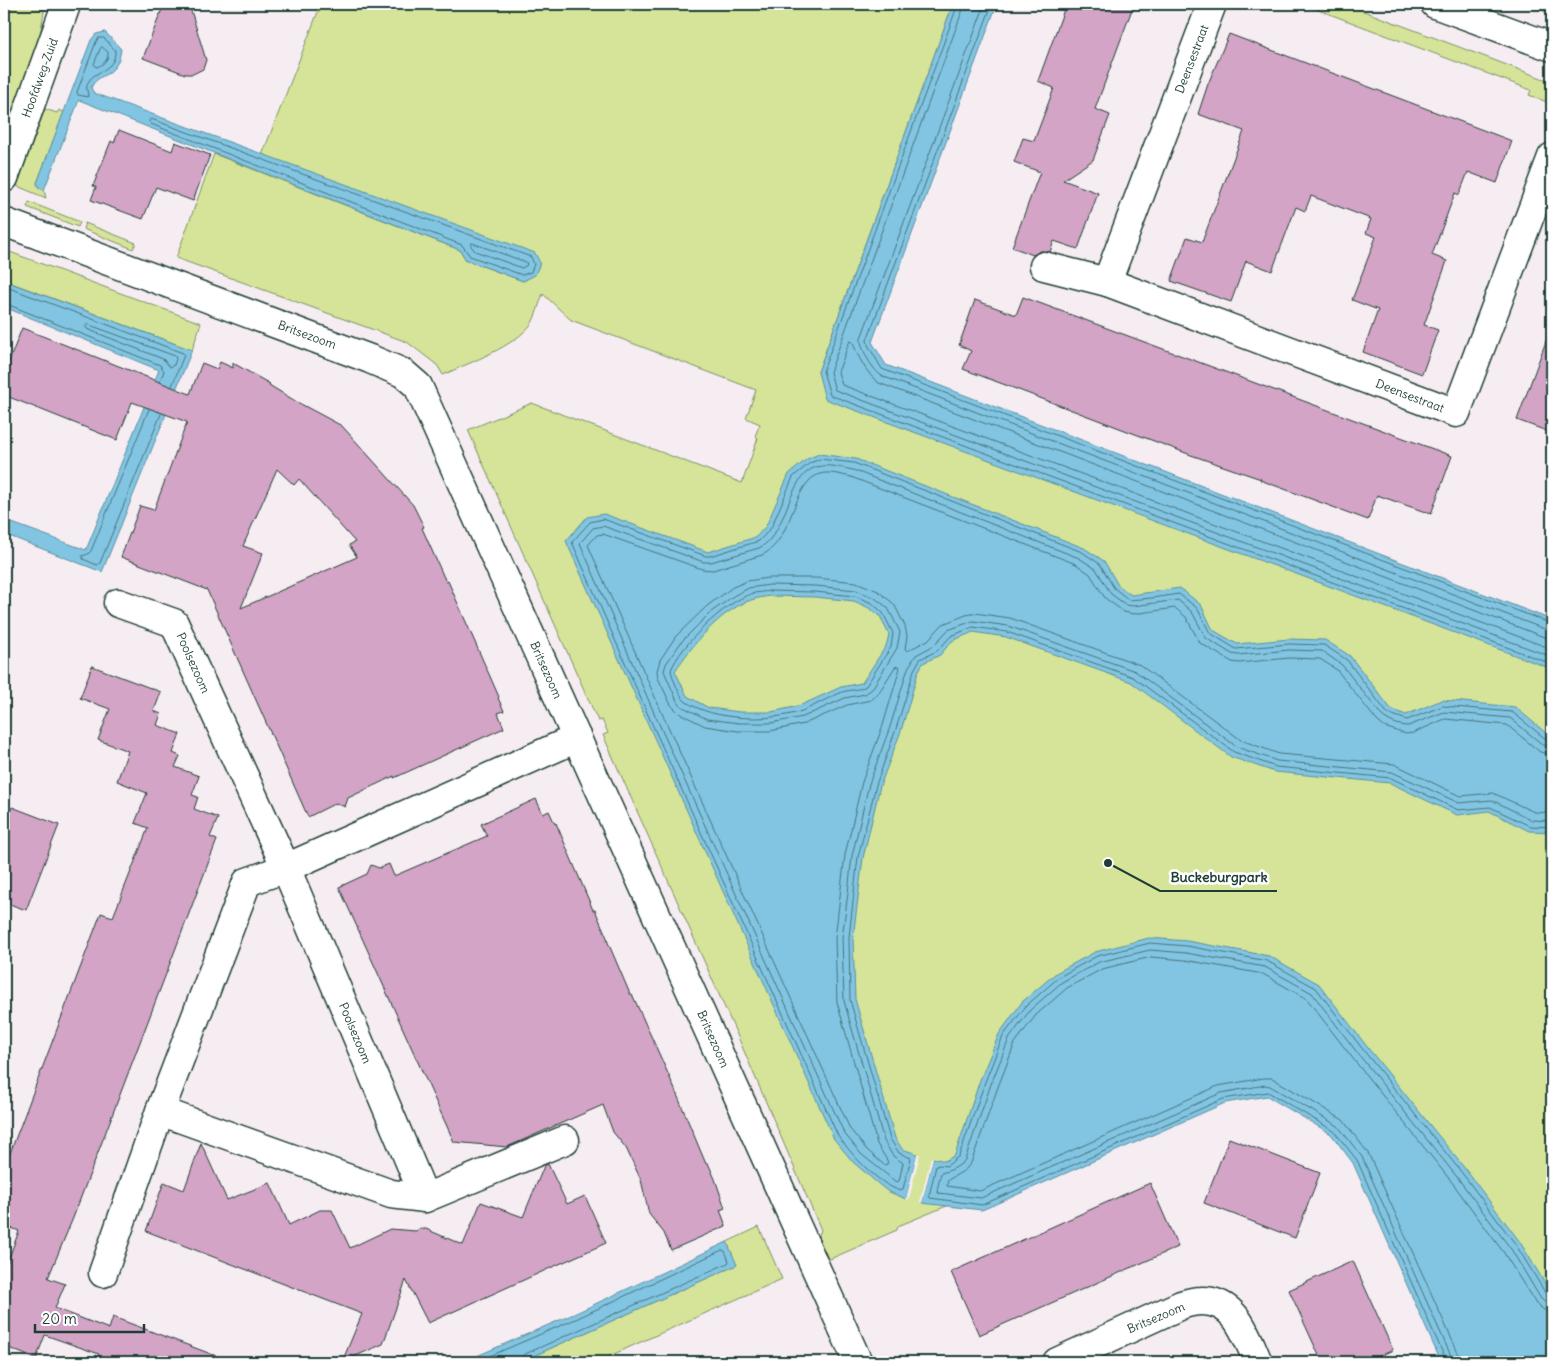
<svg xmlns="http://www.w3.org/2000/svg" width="1556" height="1366" font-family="Delius,sans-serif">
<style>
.green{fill:#d5e498;stroke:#7a9066}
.water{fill:#82c5e3;stroke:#5a8f9d;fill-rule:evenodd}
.pier{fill:#f6edf3}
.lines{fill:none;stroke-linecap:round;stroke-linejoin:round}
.shore{stroke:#47737a;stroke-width:1}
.building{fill:#d3a4c5;stroke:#1f3d34;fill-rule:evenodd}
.minor-casing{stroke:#1f3d34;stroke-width:31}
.tertiary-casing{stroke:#1f3d34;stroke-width:31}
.minor{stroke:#fff;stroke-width:28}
.tertiary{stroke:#fff;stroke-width:28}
.labels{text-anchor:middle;stroke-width:5;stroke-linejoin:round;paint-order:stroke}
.street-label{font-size:12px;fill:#1f3d34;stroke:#fff}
.leader{fill:none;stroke:#1f3d34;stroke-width:2}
.callout-dot{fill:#1f3d34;stroke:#fff;stroke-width:2}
.callout-label{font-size:14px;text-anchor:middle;font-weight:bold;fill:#1f3d34;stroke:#fff;stroke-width:5;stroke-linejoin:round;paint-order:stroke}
</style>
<rect width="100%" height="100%" fill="#f6edf3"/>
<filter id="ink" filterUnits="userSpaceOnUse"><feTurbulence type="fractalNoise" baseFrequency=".02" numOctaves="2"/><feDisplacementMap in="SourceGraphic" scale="10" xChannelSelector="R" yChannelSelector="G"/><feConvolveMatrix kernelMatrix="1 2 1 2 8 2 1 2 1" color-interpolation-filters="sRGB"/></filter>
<g filter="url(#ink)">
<g class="green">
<path d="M4,4H43L44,12L40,35L4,135Z"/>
<path d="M321,4H953L818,372L822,384L1552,652V1362L1357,1132L1270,1073L898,1226L897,1230L823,1262L816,1242L821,1230L738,1037L603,735L608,733L602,720L598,721L468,430L532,403L742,483L758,438L755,436L760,424L746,418L756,390L571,320L543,294C539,303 537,314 532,323C515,347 470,362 443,375L437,365L407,342L176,258L214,154L460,250L466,260L523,281L527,279L507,260L259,163Z"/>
<path d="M1303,4H1345L1552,82V88L1547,102L1529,95L1531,90Z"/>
<path d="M1524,4H1552V14Z"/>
<path d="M45,109L57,113L59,110L64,112L37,183L39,188L44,190L46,198L17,186Z"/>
<path d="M29,202L80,222L78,227L27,207Z"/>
<path d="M85,223L136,243L133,249L83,229Z"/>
<path d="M10,252L201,323L192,350L6,281L4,283V256L7,257Z"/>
<path d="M759,1227L782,1279L596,1362H520L736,1265L727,1242Z"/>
</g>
<g class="water">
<path d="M953,4H997L872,342L886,365L1552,620V669L825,399L818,372Z"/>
<path d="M105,32L121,49C117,80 98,71 91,88L94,93L535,253L540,263L535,275L523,281L466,260L460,250L79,100L44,190L39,188L37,183L91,40L96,34Z"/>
<path d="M5,281L192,350L102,572L4,534V520L86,550L159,370L4,307V283Z"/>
<path d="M819,454L856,459L1084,548L1104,561L1118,585L1131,595L1180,588L1201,605L1213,630L1237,644L1289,639L1325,640L1350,656L1391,709L1406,715L1442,700L1515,707L1552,738V832L1529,831L1489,811L1457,815L1390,783L1275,772L1231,757L1131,682L1006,637L973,632L952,641L940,655L923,663L918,672L901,731L880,786L863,858L853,938L855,999L895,1138L902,1149L917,1154L906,1199L887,1191L876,1182L853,1162L834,1139L566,541L587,517L604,514L708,552L756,537L766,526L789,474L807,459ZM770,596L815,597L854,601L869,608L880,616L889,635L886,646L862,683L841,687L799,706L771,712H740L709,708L687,696L675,671C693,644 720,611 751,600C757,598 764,597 770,596Z"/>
<path d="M1149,938L1187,941L1269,956L1319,984L1368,1048L1466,1170L1520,1242L1552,1295V1362H1441L1353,1163L1331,1134L1267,1096L1225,1103L982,1210L922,1203L933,1158L945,1161L955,1155L980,1080L999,1034L1022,1002L1056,973L1095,952Z"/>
<path d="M727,1242L737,1265L520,1362H463L576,1313Z"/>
</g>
<g class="pier">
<path d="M917,1154H920L909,1199H906Z"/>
<path d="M931,1157L933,1158L922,1203L920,1202Z"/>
</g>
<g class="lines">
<g class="shore">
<path d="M958,4L823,371L830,395L1552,664"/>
<path d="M964,4L963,9L830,372L835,390L1552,657"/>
<path d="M985,4L861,338C860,348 873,371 882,376L1547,630H1552"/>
<path d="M992,4L867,340L868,345L882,369L1552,624"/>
<path d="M99,38H104L115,50C116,73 92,69 87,85C86,89 88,93 88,97L78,95L77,92L96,42Z"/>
<path d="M102,47L108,52C109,60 102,66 96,67L94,64L100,49Z"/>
<path d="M151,119L531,257L534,264L531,272L522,275L470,256L462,245L151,124L149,121Z"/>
<path d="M472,243L526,262L527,265L522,268L475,251L471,246Z"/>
<path d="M4,286L183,353L184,355L172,386"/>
<path d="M4,303L160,365L164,371L160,381"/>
<path d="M87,324L175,356L176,359L174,365L170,367L163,359L87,329L86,327Z"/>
<path d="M149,409L91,551L88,554L82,556L83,559L97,565L100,563L161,414"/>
<path d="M770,585L816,586L856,590L875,598L888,608L900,632L897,648L872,689L865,694L845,698L803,717L771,723H739L707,719L681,706L677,701L664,671L666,664L682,641L711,612L735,595L749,588Z"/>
<path d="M770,591L815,592L855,596L872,603L883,613L893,633L891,647L866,686C858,691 848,689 840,693C827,698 815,706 802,711C770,722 713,721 685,701C680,697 672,677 671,670C680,646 725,602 751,594C757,592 764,592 770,591Z"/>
<path d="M1552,638L1544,637L879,383C868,376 856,354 853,342L850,341L849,343L838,372L842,385L1552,649"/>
<path d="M1552,742L1547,740L1512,712L1443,706L1407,720L1387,713L1347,660L1324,645L1289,644L1236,649L1210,633L1197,608L1179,594L1152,598L1129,600L1114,588L1100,564L1082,552L854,463L820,459L810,463L793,477L771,528L759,541L710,556H706L603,519L590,522L572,542L649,717L838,1136C855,1158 875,1181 900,1191L903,1189L911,1158L899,1153L890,1139L850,1000L849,937L858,857L876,785L896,729L914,670L920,659L937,651L951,636L973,627L1007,632L1133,677L1234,752L1276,767L1391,778L1458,810L1490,807L1530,826L1552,827"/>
<path d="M1552,748L1543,745L1510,718L1444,712L1408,726C1400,726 1389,722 1382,716L1342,665L1322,651L1289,650L1238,655L1232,654L1206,638L1192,612L1178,600L1133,606L1126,605L1111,594L1096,569L1079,558L853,470C843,468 832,465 822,466C787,468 790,533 759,548L711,562H704L603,526L593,528L580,543L655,715L844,1133L861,1154L896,1182L899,1181L903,1163L893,1156L884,1141L844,1001L842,938L848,893L852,856L869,784L890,727L908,668L916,655L933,646L948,630L973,621L1008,626L1135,671L1237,747L1277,761L1392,772L1459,803L1492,800L1532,820L1552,821"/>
<path d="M1552,755L1540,752L1507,725L1445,719L1413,733L1406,734L1384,727L1377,721L1337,670L1320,659L1289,658L1239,663L1232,662L1200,643L1186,617L1175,608L1133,614L1124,612L1105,598L1090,574L1076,564L851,477C842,475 829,471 820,474C792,482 794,540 762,555L713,570L702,569L603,534L597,535L588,545L662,713L850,1129L866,1149L884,1165L887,1164L888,1162L877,1144L837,1002L835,938L845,855L862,782L883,725L900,668L898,666L895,667L878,694L871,700L847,705L804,724L770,731H738L705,726L679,713L671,705L658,678L657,671L660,660L676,636L707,606L733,587L747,581L768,578H816L856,582L878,591L894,604L905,626L907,636L905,649L907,651L928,640L943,624L966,615L975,613L1010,618L1140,665L1241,740L1279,754L1394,764L1460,796L1493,793L1534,812L1552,813"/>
<path d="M476,1362L578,1318L722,1250L725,1251L729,1261L728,1263L523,1355L520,1358L519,1362"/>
<path d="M1445,1362V1358L1357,1160L1334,1131L1268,1092L1223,1099L982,1205L930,1198L929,1196L936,1166L939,1165L947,1166L959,1156L985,1082L1003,1036L1026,1006L1059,977L1097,956L1150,943L1187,946L1267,961L1316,988L1364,1051L1462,1173L1516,1245L1546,1294L1552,1297"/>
<path d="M1452,1362L1451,1356L1362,1157L1338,1126L1270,1086L1265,1085L1221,1093L981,1198L938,1193L937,1190L941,1173C950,1171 959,1167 965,1160L991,1084L1009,1039L1030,1010L1062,982L1099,962L1150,950L1186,953L1265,967L1312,993L1359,1055L1457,1177L1511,1249L1541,1299L1546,1303H1552"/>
<path d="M1459,1362L1458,1353L1368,1153L1343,1120L1272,1078H1264L1218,1086L980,1191L947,1186L948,1180L965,1170L971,1163L998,1087L1015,1043L1036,1015L1067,988L1102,969L1151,957L1185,960L1263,974L1307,999L1354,1060L1451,1181L1504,1253L1536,1304L1544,1310L1552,1311"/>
</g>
</g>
<g class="building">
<path d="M164,4H189L206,60L203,69L193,74H185L143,58Z"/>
<path d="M1066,4H1134L1095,109L1110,115L1093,160L1063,180L1098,193L1078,249L1054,241L1050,252L1040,251L1033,255L1012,247L1040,172L1014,162L1023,138L1034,141L1054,88L1038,81Z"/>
<path d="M1229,34L1512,141L1497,183L1468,172L1459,195L1455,193L1432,255L1447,261L1424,325L1438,330L1422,374L1363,352L1378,310L1352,300L1376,237L1366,233L1371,219L1311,196L1305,211L1296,207L1272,271L1246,261L1231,302L1171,281L1187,237L1202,242L1244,131L1198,114L1208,84Z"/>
<path d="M119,130L172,151L175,142L210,155L193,201L156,187L143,219L91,200L96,187L93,186L111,141L114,143Z"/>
<path d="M1023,297L1452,456L1431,514L1377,495L1368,520L1260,480L1261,479L1191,455L963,369L971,351L959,345L975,300L1016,315Z"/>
<path d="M22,328L190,394L202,363L217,369L220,362L233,368V363L270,384L269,385L297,402L342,426L413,505L424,527L422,528L446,582L448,581L499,697L498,698L504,711L498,713L504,728L394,778V776L348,798L345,807L336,803L308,817L207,590L121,557L140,506L154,510L187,422L132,402L117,440L4,395V374ZM277,469L294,485L299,479L355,542L349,545L357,557L241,608L263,553L243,546Z"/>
<path d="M1549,333L1552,334V433L1517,420Z"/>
<path d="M92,666L161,692L154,711L161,714L157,725L180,734L173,753L180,756L175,767L199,776L192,795L198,797L194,809L218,818L210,837L217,840L73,1218L48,1278L65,1284L55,1308L109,1329L113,1317L227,1360V1362H96L99,1354L45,1335L36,1359L4,1346V1271L19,1231L4,1225V1169L101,913L113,917L148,828L135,823L147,793L117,781L128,751L98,740L110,709L80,698Z"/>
<path d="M536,799L543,814L549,811L555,824L556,823L593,910H595L608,940H607L630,994H632L670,1078L706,1164L708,1163L715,1179L725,1208L720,1210L726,1226L671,1250L664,1233L649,1214L641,1180L626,1148L613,1132L603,1105L507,1147L454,1142L339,887L367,874L371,865L379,868L389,864L394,876L487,836L481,824Z"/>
<path d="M12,807L59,825L26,910L4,902V828Z"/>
<path d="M1229,1138L1320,1173L1295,1238L1204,1203Z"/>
<path d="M201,1143L227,1200L270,1183L289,1225L320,1210H332L350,1248L390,1229L416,1231L419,1229H426L463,1245L481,1202L523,1217L544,1166L548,1164L567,1204L585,1196L606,1243L428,1323L406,1280L383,1344L342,1362L362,1314L146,1231L164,1182L184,1190Z"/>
<path d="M1150,1183L1178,1247L979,1335L951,1272Z"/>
<path d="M1353,1261L1393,1350L1366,1362H1322L1289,1290Z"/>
</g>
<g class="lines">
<defs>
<g id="minor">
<path d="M1212,4L1107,282L1456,413L1552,157"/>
<path d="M4,178L66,5"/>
<path d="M4,222L370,359L403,373L418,386L858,1362"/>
<path d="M1044,266L1107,282"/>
<path d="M118,603L174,623L286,868L425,1198"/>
<path d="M160,1111L391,1194L425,1198L565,1140"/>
<path d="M103,1273L160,1111L247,882L286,868L577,738"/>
<path d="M1057,1362L1181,1305C1187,1303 1194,1301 1201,1301C1236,1300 1246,1335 1258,1362"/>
</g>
<path id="tertiary" d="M1435,4L1552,47"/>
</defs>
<use href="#minor" class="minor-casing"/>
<use href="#tertiary" class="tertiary-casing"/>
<use href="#minor" class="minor"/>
<use href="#tertiary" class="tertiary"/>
</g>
</g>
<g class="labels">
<g class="street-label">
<text transform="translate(1192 59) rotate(-69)" y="4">Deensestraat</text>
<text transform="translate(40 78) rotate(-70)" y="4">Hoofdweg-Zuid</text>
<text transform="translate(307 335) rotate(20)" y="4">Britsezoom</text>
<text transform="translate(1410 396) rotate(21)" y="4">Deensestraat</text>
<text transform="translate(193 663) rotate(66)" y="4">Poolsezoom</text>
<text transform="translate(546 670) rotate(66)" y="4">Britsezoom</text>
<text transform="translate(355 1033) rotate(67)" y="4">Poolsezoom</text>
<text transform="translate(713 1039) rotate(66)" y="4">Britsezoom</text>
<text transform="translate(1156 1318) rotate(-23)" y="4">Britsezoom</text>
</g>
</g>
<path class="leader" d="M1108 863L1160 891H1277"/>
<circle class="callout-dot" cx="1108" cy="863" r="5"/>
<g class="callout-label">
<text x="1219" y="882">Buckeburgpark</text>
</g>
<rect width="1556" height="1366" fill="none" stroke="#fff" stroke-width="20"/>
<rect x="10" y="10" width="1536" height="1346" fill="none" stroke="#1f3d34" stroke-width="2" filter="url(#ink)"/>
<path d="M35 1324v8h109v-8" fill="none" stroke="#1f3d34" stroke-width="2.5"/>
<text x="42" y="1324" font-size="15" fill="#1f3d34" stroke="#ffffff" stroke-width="4" paint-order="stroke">20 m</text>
</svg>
